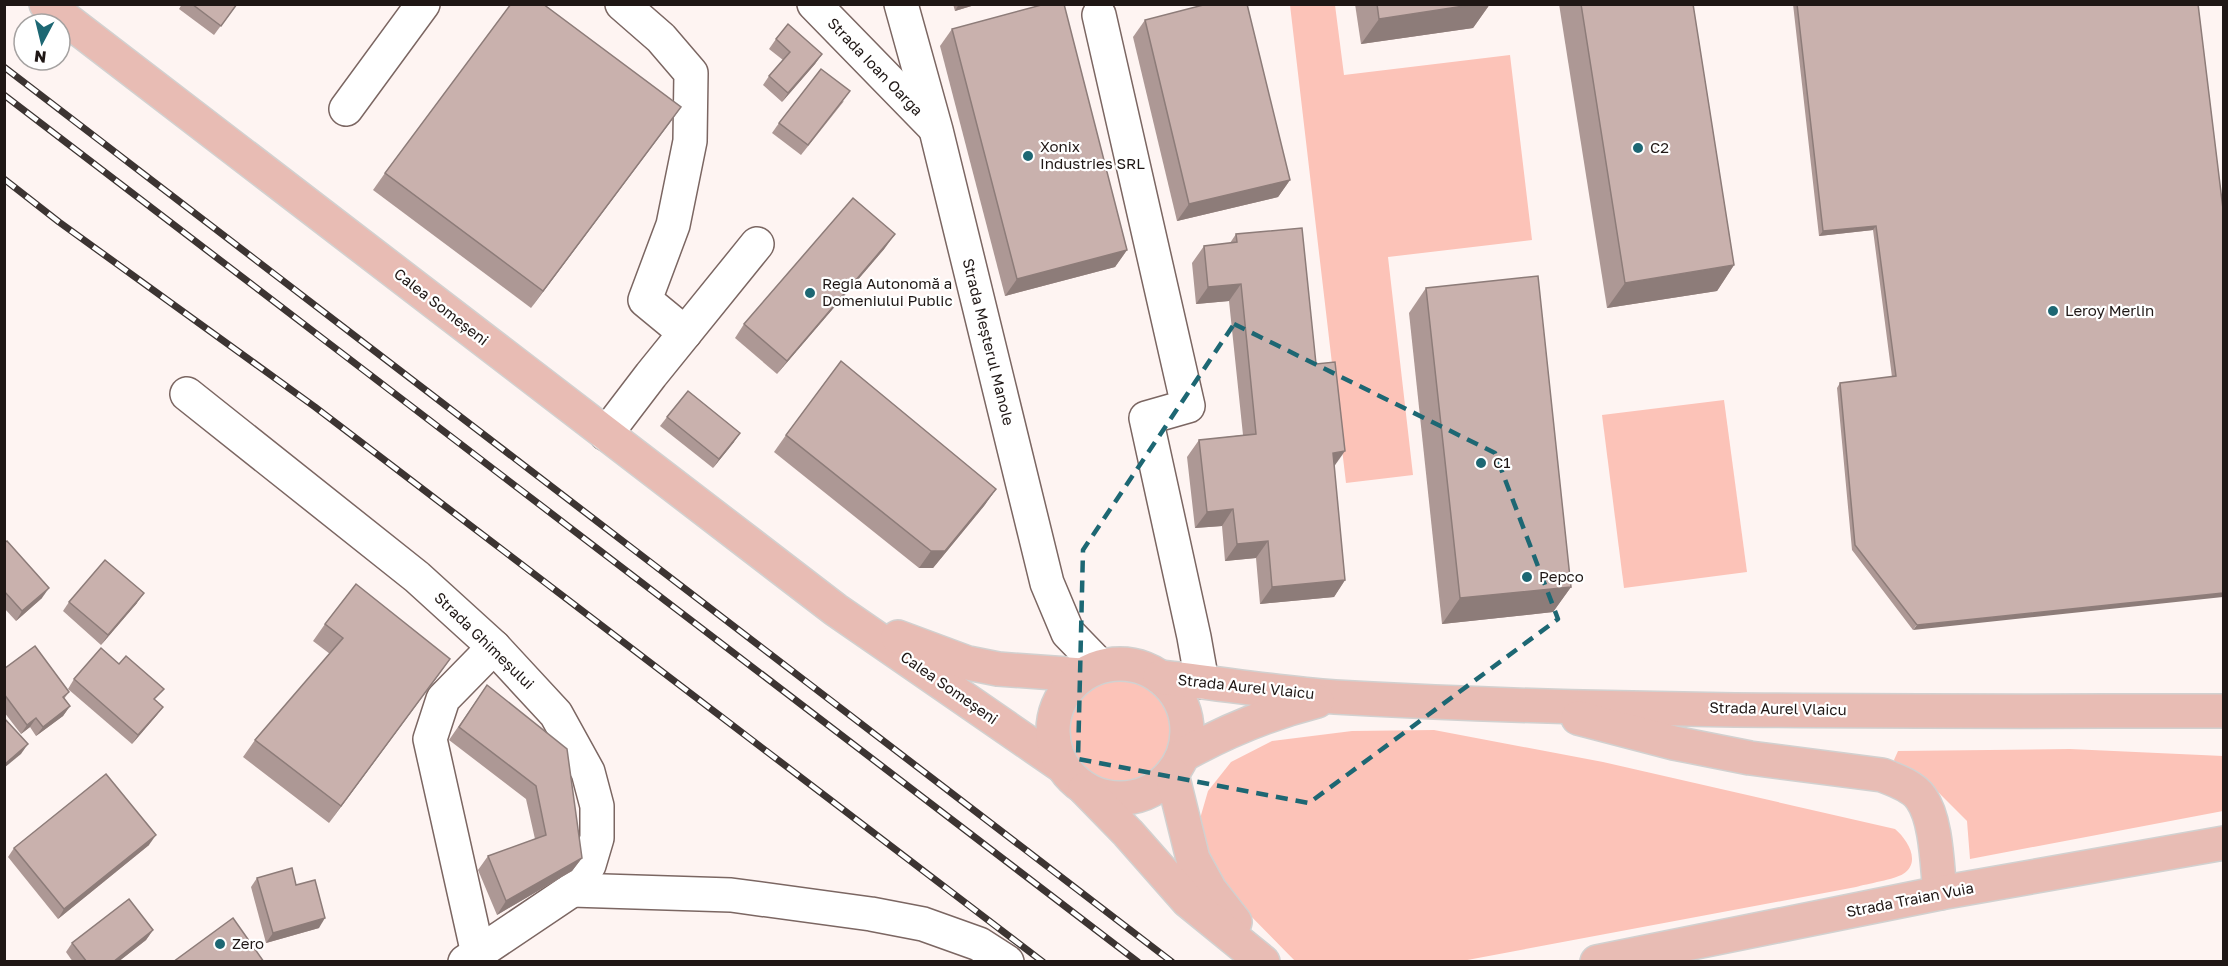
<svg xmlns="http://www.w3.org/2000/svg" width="2228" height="966" font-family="'Golos Text',sans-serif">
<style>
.green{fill:#fcc3b8}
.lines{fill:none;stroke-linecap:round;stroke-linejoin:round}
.minor-casing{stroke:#7b6662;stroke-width:36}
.major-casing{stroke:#d2d1d0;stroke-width:36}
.minor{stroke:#fff;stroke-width:33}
.major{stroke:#e8bcb4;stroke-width:33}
.rail-casing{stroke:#3c3432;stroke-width:7}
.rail{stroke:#fff;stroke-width:4.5;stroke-dasharray:14;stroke-linecap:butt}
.wall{fill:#ad9895}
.shaded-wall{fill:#8d7c79}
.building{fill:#c9b1ad;stroke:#8d7c79;stroke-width:1.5}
.marked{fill:none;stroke:#1d6773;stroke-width:4.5;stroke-dasharray:12 8;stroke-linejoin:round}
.poi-dot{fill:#1d6773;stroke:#fff;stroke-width:2}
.labels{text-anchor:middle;stroke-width:4.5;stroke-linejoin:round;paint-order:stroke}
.street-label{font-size:15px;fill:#1f1715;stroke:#fff}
.poi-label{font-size:15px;fill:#1f1715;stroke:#fff;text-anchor:start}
</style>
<rect width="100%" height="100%" fill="#fef4f2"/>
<g class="green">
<path d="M1290,5H1335L1344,75L1510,55L1532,240L1388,257L1413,475L1346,483Z"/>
<path d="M1724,400L1747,572L1624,588L1602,415Z"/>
<circle cx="1119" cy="732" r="55"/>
<path d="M1434,730L1603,762L1895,829C1907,839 1922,862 1903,874C1896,879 1866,884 1856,887L1462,961L1296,962L1237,902L1214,870L1197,829L1208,791L1231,762L1272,741L1352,731Z"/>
<path d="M2070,749L2223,756V811L1970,859L1967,821L1939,793L1900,771L1894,760L1898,751Z"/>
</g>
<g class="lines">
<defs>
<g id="minor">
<path d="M622,4L661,38L691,73L690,141L673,225L645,300L685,333"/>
<path d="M814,4L933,126"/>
<path d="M901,4L936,130L1047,583L1068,633L1100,666"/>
<path d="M1099,15L1188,406L1146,418L1194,637L1202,682"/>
<path d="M346,109L423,4"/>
<path d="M187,394L417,577L494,647L556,714L588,772L597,806V838L589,865L572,890L465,962"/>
<path d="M606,434L651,375L757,244"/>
<path d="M572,890L731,895L871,914L923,924L979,944L1007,962"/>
<path d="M478,954L430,739L443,699L494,647"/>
</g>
<g id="major">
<path d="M46,4L836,610L1062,766"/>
<path d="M898,637L968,663L998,669L1082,675"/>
<circle cx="1120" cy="731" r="67"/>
<path d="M1160,677C1218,683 1277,693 1335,697C1631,714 1928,711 2224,711"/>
<path d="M1578,718L1674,743L1750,758L1882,775C1895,780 1913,786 1921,798C1937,820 1937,867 1940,893"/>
<path d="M1183,755C1226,731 1270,713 1317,701"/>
<path d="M1172,774L1193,859L1210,890L1235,922"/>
<path d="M1085,789L1128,833L1188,901L1263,962"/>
<path d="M1597,962L1940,893L2224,843"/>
</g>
</defs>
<use href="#minor" class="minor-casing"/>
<use href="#major" class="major-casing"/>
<use href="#minor" class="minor"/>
<use href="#major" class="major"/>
<defs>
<g id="rail">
<path d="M4,67L1172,962"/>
<path d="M4,95L1138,962"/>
<path d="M4,179L59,222L315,407L1043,962"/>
</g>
</defs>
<use href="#rail" class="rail-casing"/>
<use href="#rail" class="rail"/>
</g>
<g class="wall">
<path d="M182,4H237L214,35L179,9Z"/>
<path d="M953,4H978L955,11Z"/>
<path d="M1355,4H1490L1473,28L1361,44Z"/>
<path d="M1559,4H1693L1734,265L1717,291L1607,308Z"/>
<path d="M1793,4H2198L2223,209L1913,630L1852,550L1837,388L1840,383L1892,377L1873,230L1819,236Z"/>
<path d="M1145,20L1290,180L1278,197L1177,221L1133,37Z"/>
<path d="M952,29L1127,250L1115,267L1005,296L940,46Z"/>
<path d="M776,39L822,54L815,64L782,102L763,85L769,76L783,60L769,49Z"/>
<path d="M844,101L801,155L772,133L779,123Z"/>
<path d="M681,107L531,308L373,190L385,173Z"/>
<path d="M1236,234L1316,364L1334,467L1345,580L1334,597L1260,604L1256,558L1225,561L1222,526L1195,528L1187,457L1199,440L1243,435L1229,301L1196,304L1192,263L1204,246L1230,243Z"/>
<path d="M885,248L777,374L735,338L744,324Z"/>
<path d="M1426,288L1571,587L1553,612L1442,624L1409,313Z"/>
<path d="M667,417L734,442L713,468L660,426Z"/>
<path d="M786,435L996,489L984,506L933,568H919L774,452Z"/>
<path d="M4,543L42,598L16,621L4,608Z"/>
<path d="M69,602L137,603L101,645L63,611Z"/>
<path d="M325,624L450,659L329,823L243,757L255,740L330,654L313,641Z"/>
<path d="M4,669L69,692L64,699L70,706L63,716L36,736L30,727L21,734L4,712Z"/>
<path d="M74,679L163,707L156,716L132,744L68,689Z"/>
<path d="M487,685L582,858L572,871L497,915L478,870L488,856L535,839L526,799L449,740Z"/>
<path d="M149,845L58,919L8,857L14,848Z"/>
<path d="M257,878L296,885L319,928L266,943L251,887Z"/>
<path d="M153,930L146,940L118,962H73L66,952L72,943Z"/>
</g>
<g class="shaded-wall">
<path d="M959,4H978L955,11Z"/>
<path d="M1477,4H1490L1473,28L1361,44L1379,19Z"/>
<path d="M822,54L815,64L782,102L788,93Z"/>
<path d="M681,107L669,124L531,308L543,291Z"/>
<path d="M1290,180L1278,197L1177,221L1189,204Z"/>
<path d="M1876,226L1873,230L1819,236L1823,231Z"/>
<path d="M895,234L885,248L777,374L787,361Z"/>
<path d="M1127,250L1115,267L1005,296L1017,279Z"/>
<path d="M1734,265L1717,291L1607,308L1625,283Z"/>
<path d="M1241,284L1229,301L1196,304L1208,287Z"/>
<path d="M740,433L734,442L713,468L719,459Z"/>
<path d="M1345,451L1333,468V453Z"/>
<path d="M996,489L984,506L933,568H919L931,551Z"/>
<path d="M1233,509L1222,526L1195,528L1207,512Z"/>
<path d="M1268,541L1256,558L1225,561L1237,544Z"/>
<path d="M1345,580L1334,597L1260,604L1272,587Z"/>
<path d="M1571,587L1553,612L1442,624L1460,598Z"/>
<path d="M49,588L42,598L16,621L22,611Z"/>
<path d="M144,593L137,603L101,645L108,635Z"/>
<path d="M2223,593V597L1913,630L1917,625Z"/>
<path d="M450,659L438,676L329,823L341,806Z"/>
<path d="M70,706L63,716L36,736L43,727Z"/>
<path d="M163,707L156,716L132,744L138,735Z"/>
<path d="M36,718L30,727L21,734L27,725Z"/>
<path d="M28,744L21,754L4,768V765Z"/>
<path d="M156,835L149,845L58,919L64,909Z"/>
<path d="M582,858L572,871L497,915L506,901Z"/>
<path d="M325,918L319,928L266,943L273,933Z"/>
<path d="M153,930L146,940L118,962H113Z"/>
</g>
<g class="building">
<path d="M192,4H237L221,26Z"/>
<path d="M511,4H543L681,107L543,291L385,173Z"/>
<path d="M1045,4H1064L1127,250L1017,279L952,29Z"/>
<path d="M1207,4H1247L1290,180L1189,204L1145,20Z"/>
<path d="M1377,4H1477L1379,19Z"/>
<path d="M1581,4H1693L1734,265L1625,283Z"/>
<path d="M1797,4H2198L2223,209V593L1917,625L1855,545L1840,383L1896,376L1876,226L1823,231Z"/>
<path d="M788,24L822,54L788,93L769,76L790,52L776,39Z"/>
<path d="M821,69L850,91L808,145L779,123Z"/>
<path d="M853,198L895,234L787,361L744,324Z"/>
<path d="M1302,228L1316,364L1335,362L1345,451L1333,453L1345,580L1272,587L1268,541L1237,544L1233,509L1207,512L1199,440L1256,434L1241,284L1208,287L1204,246L1237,242L1236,234Z"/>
<path d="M1538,276L1571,587L1460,598L1426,288Z"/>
<path d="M841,361L996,489L945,551H931L786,435Z"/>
<path d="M688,391L740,433L719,459L667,417Z"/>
<path d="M7,541L49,588L22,611L4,591V543Z"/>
<path d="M105,560L144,593L108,635L69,602Z"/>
<path d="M356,584L450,659L341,806L255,740L343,638L325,624Z"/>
<path d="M35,646L69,692L63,697L70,706L43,727L36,718L27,725L4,694V669Z"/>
<path d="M101,648L119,664L126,656L164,689L154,699L163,707L138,735L74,679Z"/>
<path d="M487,685L567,749L582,858L506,901L488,856L546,835L536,786L459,727Z"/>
<path d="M4,718L28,744L4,765Z"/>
<path d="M106,774L156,835L64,909L14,848Z"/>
<path d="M292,868L296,885L315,880L325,918L273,933L257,878Z"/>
<path d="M129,899L153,930L113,962H87L72,943Z"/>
<path d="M233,918L264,962H173Z"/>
</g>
<path class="marked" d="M1234,324L1495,453L1558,619L1309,803L1078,759L1083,550Z"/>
<g class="poi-dot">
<circle cx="1638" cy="148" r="6"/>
<circle cx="1028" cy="156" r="6"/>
<circle cx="810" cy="293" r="6"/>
<circle cx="2053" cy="311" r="6"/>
<circle cx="1481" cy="463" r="6"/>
<circle cx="1527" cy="577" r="6"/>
<circle cx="220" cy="944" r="6"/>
</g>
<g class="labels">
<g class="street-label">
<text transform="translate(875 67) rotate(46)" y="5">Strada Ioan Oarga</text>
<text transform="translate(441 307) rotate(38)" y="5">Calea Someșeni</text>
<text transform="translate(988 342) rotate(76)" y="5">Strada Meșterul Manole</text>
<text transform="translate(484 641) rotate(44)" y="5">Strada Ghimeșului</text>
<text transform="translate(1246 687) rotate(6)" y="5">Strada Aurel Vlaicu</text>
<text transform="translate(949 688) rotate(35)" y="5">Calea Someșeni</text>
<text transform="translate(1778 709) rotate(1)" y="5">Strada Aurel Vlaicu</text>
<text transform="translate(1910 900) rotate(-11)" y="5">Strada Traian Vuia</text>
</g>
<g class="poi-label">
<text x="1040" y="152">Xonix<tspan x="1040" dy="17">Industries SRL</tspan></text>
<text x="1650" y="153">C2</text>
<text x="822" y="289">Regia Autonomă a<tspan x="822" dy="17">Domeniului Public</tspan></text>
<text x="2065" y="316">Leroy Merlin</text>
<text x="1493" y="468">C1</text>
<text x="1539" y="582">Pepco</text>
<text x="232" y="949">Zero</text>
</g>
</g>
<rect width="2228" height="966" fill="none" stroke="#1f1715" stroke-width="12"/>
<g transform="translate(42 42) rotate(187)"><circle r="28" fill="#ffffff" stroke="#a5a2a1" stroke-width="1.5"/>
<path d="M0-4.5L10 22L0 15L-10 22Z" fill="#1d6773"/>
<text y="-9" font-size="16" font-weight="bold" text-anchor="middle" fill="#1f1715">N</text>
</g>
</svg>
